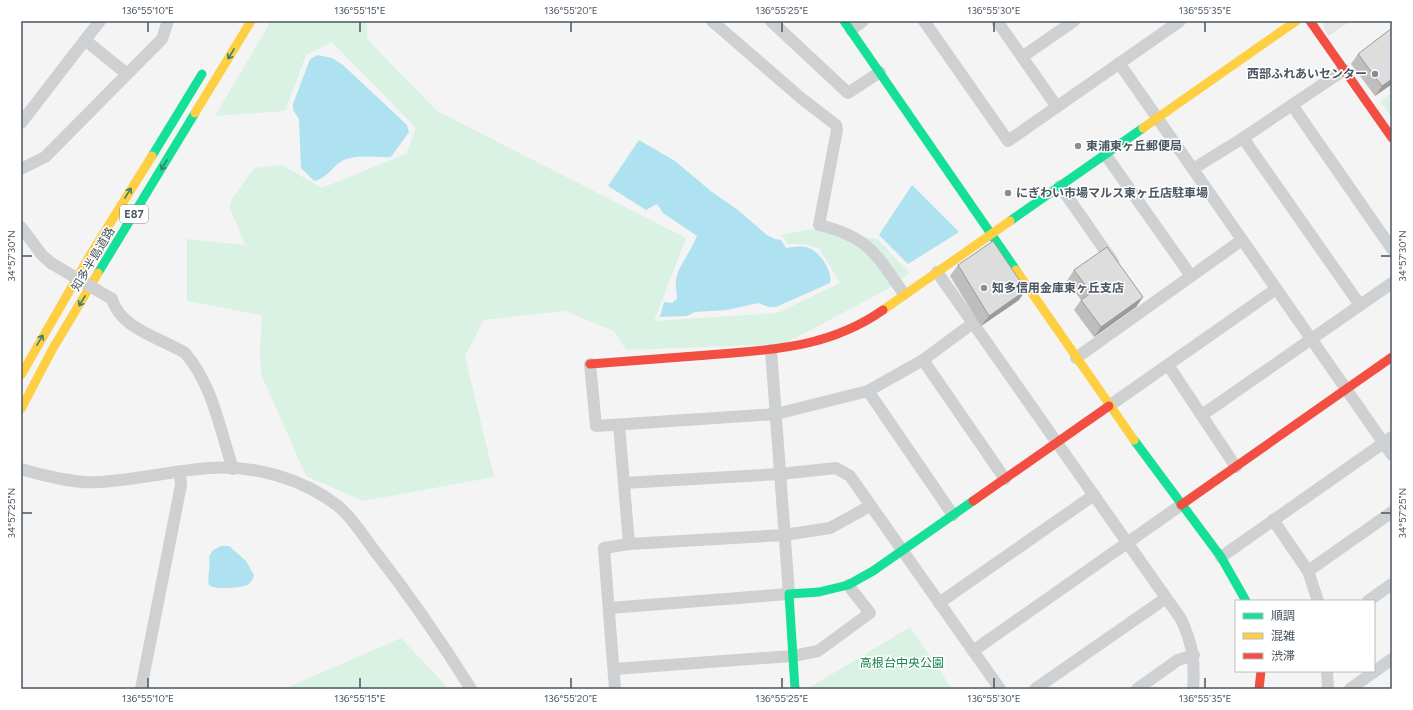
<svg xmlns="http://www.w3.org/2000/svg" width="1413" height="710" font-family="Figtree,'Noto Sans JP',sans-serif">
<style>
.education{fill:#e6e5e6}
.green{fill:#d9f2e3}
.water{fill:#aee2f0}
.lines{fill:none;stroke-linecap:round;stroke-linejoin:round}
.street{stroke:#ced0d2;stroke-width:12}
.fast{stroke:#16e098;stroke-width:9}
.slow{stroke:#ffcf43;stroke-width:9}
.jam{stroke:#f24e42;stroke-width:9}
.street-bridge{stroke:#ced0d2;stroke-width:12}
.wall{fill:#bebebf}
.shaded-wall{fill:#9b9b9b}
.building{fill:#ddddde;stroke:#9b9b9b}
.oneway{stroke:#3a7f72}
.ticks{fill:none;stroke:#4a5661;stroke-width:1.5}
.poi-dot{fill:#868d94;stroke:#fff;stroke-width:1.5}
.labels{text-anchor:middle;stroke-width:3;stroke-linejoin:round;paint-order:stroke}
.shield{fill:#fff;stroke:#808990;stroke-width:1}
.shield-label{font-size:11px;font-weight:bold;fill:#4a5661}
.poi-label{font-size:12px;font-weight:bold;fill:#4a5661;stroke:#fff;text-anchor:start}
.street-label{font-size:12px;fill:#4a5661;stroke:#fff}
.park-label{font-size:12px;fill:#17864f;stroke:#fff}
.neatline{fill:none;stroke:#4a5661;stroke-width:1.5}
.ticks-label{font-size:10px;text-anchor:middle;fill:#4a5661}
</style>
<rect width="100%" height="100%" fill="#f4f4f4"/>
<path class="education" d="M1321,21H1351L1328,36Z"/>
<g class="green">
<path d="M271,21H367V39L437,111L686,238L654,321L777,313L840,283L819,248L803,244H788L781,235L812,229L877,239L910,273L886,290L784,344L626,350L614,331L565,311L484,320L465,356L494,477L363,501L306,476L261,374L260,348L262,315L187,301V239L245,245L230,208L232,199L254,168L282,165L322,188L406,154L416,128L332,42L306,55L285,111L215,116Z"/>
<path d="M1392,93V118L1380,101Z"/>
<path d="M910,627L952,689H807Z"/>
<path d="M401,638L449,689H284Z"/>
</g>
<g class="water">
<path d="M318,55L332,58L343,65L407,125L409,132L391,157C376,158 358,154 344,160C333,165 327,179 314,181L301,168L299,119L293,110V104L310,59Z"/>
<path d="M639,140L675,161L712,192L738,210L767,235L775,239L781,240L786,248C794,247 803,245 811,249C821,254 833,272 830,283L776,307H769L758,303L727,310L695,312L687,316L660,317L664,302L672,303L677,299C677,293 675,286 676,280C679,264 691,252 697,236L663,213L657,204L646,210L608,186Z"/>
<path d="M912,185L959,232L908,264L879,235Z"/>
<path d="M221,546H229L246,561L254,575C253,579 251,583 247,585C239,588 215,590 209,585C207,575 211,566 209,557L213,550Z"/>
</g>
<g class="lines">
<g class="street">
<path d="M100,21L85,40L127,74"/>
<path d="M712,21L801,98L836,125L837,130L819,225C869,237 876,254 904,294"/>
<path d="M771,21L848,93L880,72"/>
<path d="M924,21L1008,141L1180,21"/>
<path d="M997,21L1057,107"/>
<path d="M851,30L863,21"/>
<path d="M1022,57L1074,21"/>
<path d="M1119,63L1392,455"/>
<path d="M1292,105L1392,249"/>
<path d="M21,123L85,40"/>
<path d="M1243,138L1360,305"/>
<path d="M1105,154L1191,276"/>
<path d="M21,169L45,157L162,39L168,21"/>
<path d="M1193,169L1243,138L1344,70"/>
<path d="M1060,186L1113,262"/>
<path d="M21,227L42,255L51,263"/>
<path d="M937,272L1181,619C1193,645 1195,661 1193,689"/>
<path d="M112,299C119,324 148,334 170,345C175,348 182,350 186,354C213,386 220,430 233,469"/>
<path d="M1076,358L1242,240"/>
<path d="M923,360L1005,479"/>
<path d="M590,364L596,426L776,414L868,391L923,360L973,323"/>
<path d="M1168,365L1236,467"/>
<path d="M868,391L953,515"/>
<path d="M1109,406L1276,289"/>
<path d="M1202,415L1392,283"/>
<path d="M619,425L629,544"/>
<path d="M21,469C40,475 78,484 98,482C135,480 172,471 209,468C254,465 302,478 338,506C352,517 363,536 374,550C409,595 441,641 471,689"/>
<path d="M624,483L780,474L836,468L850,476L1000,689"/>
<path d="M1273,520L1308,571L1318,601"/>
<path d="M1221,557L1392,437"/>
<path d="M1308,571L1392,512"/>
<path d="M1368,601L1392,584"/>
<path d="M939,603L1094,495"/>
<path d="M609,608L789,594L771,350"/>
<path d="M973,651L1181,505"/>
<path d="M614,669L793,656L818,651L870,613L848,585"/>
<path d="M1327,671L1328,689"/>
<path d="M141,689L181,485L180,473"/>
<path d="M615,689L604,548L629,544L784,535L830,528L870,506"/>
<path d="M1035,689L1166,598"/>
<path d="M1137,689L1178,660L1194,655"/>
<path d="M1350,689L1392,659"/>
</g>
<g class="fast">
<path d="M844,21L1016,270"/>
<path d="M152,156L202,74"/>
<path d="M1010,221L1143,128"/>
<path d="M98,273L195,113"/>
<path d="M1134,440L1221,557L1246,601"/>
<path d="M795,689L789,594L819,592L848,585L873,571L973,501"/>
</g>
<g class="slow">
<path d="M195,113L251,21"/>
<path d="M1143,128L1296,21"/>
<path d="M1016,270L1134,440"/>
<path d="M883,310L1010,221"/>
<path d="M21,375L89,257L152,156"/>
<path d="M21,409L52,350L98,273"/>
</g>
<g class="jam">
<path d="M1310,21L1392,138"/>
<path d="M590,364C629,361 669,358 708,355C771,350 829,348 883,310"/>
<path d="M973,501L1109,406"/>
<path d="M1181,505L1392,357"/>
<path d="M1259,689L1261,671"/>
</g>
<path class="street-bridge" d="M51,263L112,299"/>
</g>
<g class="wall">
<path d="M1392,28V84L1375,96L1351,64L1358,54Z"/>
<path d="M958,265L1019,300L981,326L950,276Z"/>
<path d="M1074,270L1143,297L1136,307L1094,337L1074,310L1081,300L1067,281Z"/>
</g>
<g class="shaded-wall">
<path d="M1392,79V84L1375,96L1382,86Z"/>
<path d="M1026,290L1019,300L981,326L989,316Z"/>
<path d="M1143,297L1136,307L1094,337L1101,327Z"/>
</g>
<g class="building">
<path d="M1392,28V79L1382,86L1358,54Z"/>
<path d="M993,241L1026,290L989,316L958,265Z"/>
<path d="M1107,247L1143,297L1101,327L1081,300L1091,293L1074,270Z"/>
</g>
<defs><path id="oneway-shaft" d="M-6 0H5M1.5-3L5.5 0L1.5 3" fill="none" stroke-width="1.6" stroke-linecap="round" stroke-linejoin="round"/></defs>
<g class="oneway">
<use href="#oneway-shaft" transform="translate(231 54) rotate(121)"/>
<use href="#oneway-shaft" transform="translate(164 165) rotate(121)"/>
<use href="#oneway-shaft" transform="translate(128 193) rotate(-58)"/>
<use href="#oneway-shaft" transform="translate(82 301) rotate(121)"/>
<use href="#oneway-shaft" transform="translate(40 340) rotate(-60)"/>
</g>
<path class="ticks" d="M148,22V32M360,22V32M571,22V32M782,22V32M994,22V32M1205,22V32M22,256H32M1381,256H1391M22,513H32M1381,513H1391M148,678V688M360,678V688M571,678V688M782,678V688M994,678V688M1205,678V688"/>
<g class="poi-dot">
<circle cx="1375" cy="74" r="4"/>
<circle cx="1078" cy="146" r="4"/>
<circle cx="1008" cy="193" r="4"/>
<circle cx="984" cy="288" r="4"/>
</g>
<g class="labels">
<rect class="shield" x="120" y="205" width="28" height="18" rx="3"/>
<g class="shield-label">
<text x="134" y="218">E87</text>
</g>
<g class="poi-label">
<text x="1367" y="78" text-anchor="end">西部ふれあいセンター</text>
<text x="1086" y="150">東浦東ヶ丘郵便局</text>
<text x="1016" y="197">にぎわい市場マルス東ヶ丘店駐車場</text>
<text x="992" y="292">知多信用金庫東ヶ丘支店</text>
</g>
<g class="street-label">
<text transform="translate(93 259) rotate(-59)" y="4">知多半島道路</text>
</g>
<g class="park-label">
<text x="902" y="667">高根台中央公園</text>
</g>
</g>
<rect width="1413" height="710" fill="none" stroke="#ffffff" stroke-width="44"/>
<rect x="1235" y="600" width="140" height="72" fill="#ffffff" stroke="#b7bbc0"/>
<rect x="1243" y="613" width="20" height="6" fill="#16e098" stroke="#b7bbc0"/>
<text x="1271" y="620" font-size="12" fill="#4a5661">順調</text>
<rect x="1243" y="633" width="20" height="6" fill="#ffcf43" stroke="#b7bbc0"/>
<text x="1271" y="640" font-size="12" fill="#4a5661">混雑</text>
<rect x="1243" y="653" width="20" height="6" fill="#f24e42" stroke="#b7bbc0"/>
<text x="1271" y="660" font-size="12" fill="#4a5661">渋滞</text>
<rect x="22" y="22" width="1369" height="666" class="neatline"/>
<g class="ticks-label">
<text x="148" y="14">136°55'10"E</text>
<text x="360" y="14">136°55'15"E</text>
<text x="571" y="14">136°55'20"E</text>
<text x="782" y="14">136°55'25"E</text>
<text x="994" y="14">136°55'30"E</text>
<text x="1205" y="14">136°55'35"E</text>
<text transform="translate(11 256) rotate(-90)" y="4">34°57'30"N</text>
<text transform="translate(1402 256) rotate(-90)" y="4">34°57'30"N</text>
<text transform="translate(11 513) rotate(-90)" y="4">34°57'25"N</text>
<text transform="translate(1402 513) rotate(-90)" y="4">34°57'25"N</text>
<text x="148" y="702">136°55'10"E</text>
<text x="360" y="702">136°55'15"E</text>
<text x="571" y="702">136°55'20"E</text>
<text x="782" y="702">136°55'25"E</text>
<text x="994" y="702">136°55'30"E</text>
<text x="1205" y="702">136°55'35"E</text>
</g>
</svg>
